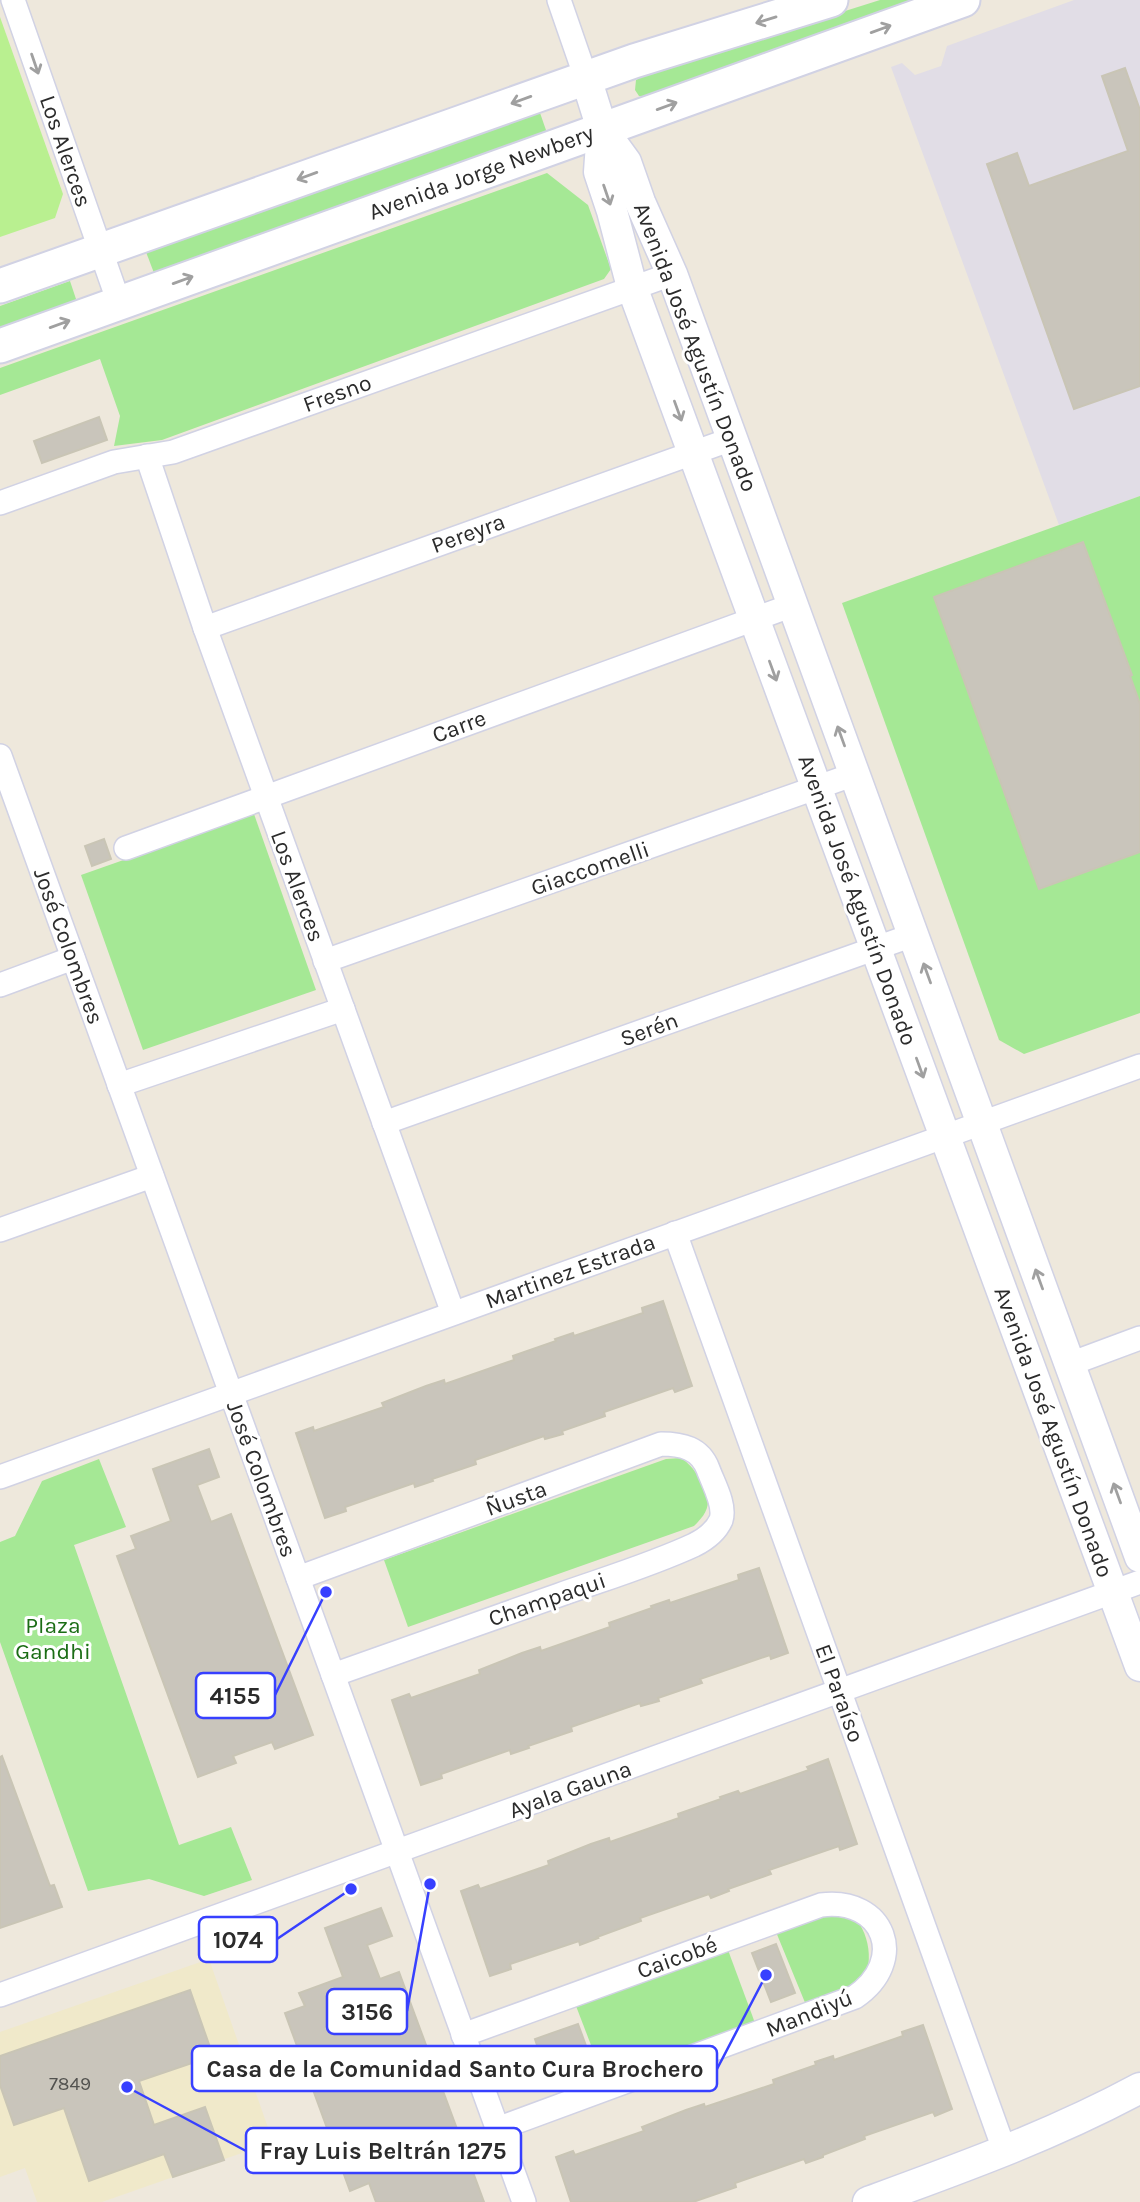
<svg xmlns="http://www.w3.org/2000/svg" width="1140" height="2202" font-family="Karla,sans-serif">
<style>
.industrial{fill:#e1dde6}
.education{fill:#f0e9ca}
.green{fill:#a5e895}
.pitch{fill:#b9f090}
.building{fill:#c9c5bb;stroke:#c9c5b5;stroke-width:2}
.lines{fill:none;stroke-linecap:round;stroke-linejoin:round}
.minor-casing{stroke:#d1d2e4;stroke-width:26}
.tertiary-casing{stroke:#d1d2e4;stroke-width:33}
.secondary-casing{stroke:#d1d2e4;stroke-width:37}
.minor{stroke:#fff;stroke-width:23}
.tertiary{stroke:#fff;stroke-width:30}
.secondary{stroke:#fff;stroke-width:33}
.oneway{stroke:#a0a0a0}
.labels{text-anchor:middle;stroke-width:6;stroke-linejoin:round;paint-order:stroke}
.number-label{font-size:19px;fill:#52524f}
.street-label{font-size:23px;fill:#2b2b2b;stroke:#fff}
.park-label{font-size:23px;fill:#1b6d15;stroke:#fff}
.leader{fill:none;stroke:#3740ff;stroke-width:2.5}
.callout-dot{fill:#3740ff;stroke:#fff;stroke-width:2.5}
.callout{fill:#fff;stroke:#3740ff;stroke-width:2.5}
.callout-label{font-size:24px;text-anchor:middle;font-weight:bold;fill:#2b2b2b}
</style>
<rect width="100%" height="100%" fill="#eee8dc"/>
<path class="industrial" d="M1074,0H1140V496L1059,525L891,67L902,63L915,75L941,66L947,46Z"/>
<path class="education" d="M209,1959L273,2142L102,2202H37L25,2168L0,2177V2032Z"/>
<g class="green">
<path d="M880,0H932L646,97L639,96L635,90L636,80L646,74Z"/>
<path d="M539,110L547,133L154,273L146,252Z"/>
<path d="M547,173L588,205L611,269L604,279L162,440L114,446L120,416L100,359L0,395V368Z"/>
<path d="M70,281L77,302L0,330V306Z"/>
<path d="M1140,496V1013L1024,1054L999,1040L842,603Z"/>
<path d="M254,814L316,990L143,1050L81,875Z"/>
<path d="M681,1458C694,1466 706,1486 708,1501C708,1512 700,1520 694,1526L408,1627L384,1560L666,1459Z"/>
<path d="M99,1459L126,1527L74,1545L179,1845L231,1827L252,1880L204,1896L149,1879L88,1891L0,1642V1542L15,1536L42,1481Z"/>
<path d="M835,1911C839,1912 847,1913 851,1915C869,1927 877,1970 858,1984C848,1992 818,2000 806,2005L776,1932Z"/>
<path d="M728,1950L755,2023L604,2079L576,2006Z"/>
</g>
<path class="pitch" d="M0,17L63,194L55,218L0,237Z"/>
<g class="building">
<path d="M1125,68L1140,110V386L1074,409L987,164L1017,153L1029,186L1128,151L1102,76Z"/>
<path d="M99,417L107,440L42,463L34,441Z"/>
<path d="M1083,542L1132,675L1130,676L1140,704V852L1039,889L934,597Z"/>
<path d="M104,839L111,859L92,866L85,846Z"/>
<path d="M663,1301L692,1386L675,1392L673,1388L604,1412L605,1416L562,1431L563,1434L545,1439L544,1436L475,1460L476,1464L432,1479L433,1481L415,1487L414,1483L345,1507L346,1511L325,1518L296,1433L313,1427L314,1431L384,1407L382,1403L426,1386L444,1380L445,1384L514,1360L513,1356L556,1341L555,1339L573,1333L574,1336L643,1313L642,1308Z"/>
<path d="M209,1449L219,1477L197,1485L211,1522L231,1514L313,1735L275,1749L272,1742L233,1756L236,1763L198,1777L117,1556L136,1549L131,1536L171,1521L153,1469Z"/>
<path d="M759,1568L788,1653L771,1659L770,1655L700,1679L702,1683L658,1698L659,1701L641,1706L640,1703L571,1727L572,1731L528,1746L529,1748L511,1754L510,1750L441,1774L442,1778L421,1785L392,1700L409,1694L411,1698L480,1674L479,1670L522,1653L540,1647L541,1651L610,1627L609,1623L652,1608L651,1606L669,1600L670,1603L739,1580L738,1575Z"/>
<path d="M2,1756L50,1886L54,1885L62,1907L0,1928V1757Z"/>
<path d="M828,1759L857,1844L840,1850L839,1846L769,1870L771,1874L728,1889L729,1891L711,1898L709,1894L640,1918L641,1921L597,1937L598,1938L580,1945L579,1941L510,1964L511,1969L490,1976L461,1891L478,1885L480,1889L549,1865L548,1861L591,1844L609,1838L610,1842L679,1818L678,1814L721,1799L720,1797L738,1791L740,1794L809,1770L807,1767Z"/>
<path d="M381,1908L392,1936L367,1945L380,1979L399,1972L484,2202H376L369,2183L350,2191L293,2035L285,2013L305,2006L299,1993L343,1977L325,1928Z"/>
<path d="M776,1944L795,1993L771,2002L752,1953Z"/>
<path d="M190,1990L213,2056L139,2081L154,2125L205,2107L224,2160L173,2177L164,2154L89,2181L64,2108L14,2125L0,2085V2056Z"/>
<path d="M578,2024L593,2065L549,2081L535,2039Z"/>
<path d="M923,2025L952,2109L935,2116L933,2112L864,2136L865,2139L823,2155V2157L806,2163L804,2159L735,2183L736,2187L693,2202H571L556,2157L573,2151L575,2155L644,2131L642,2127L686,2110L704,2104L705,2107L774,2084L773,2080L816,2065L815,2062L833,2056L834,2060L903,2036L902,2032Z"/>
</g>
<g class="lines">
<defs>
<g id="minor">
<path d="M13,0L119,303"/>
<path d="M559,0L586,78"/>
<path d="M147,456L205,628L453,1313"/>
<path d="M0,503L114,462L173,452L672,274"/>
<path d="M205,628L732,439"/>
<path d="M0,756L524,2202"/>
<path d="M126,848L793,605"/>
<path d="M325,961L855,774"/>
<path d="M0,985L73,958"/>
<path d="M119,1085L343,1009"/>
<path d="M384,1123L913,935"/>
<path d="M0,1230L152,1176"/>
<path d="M675,1233L1005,2152"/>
<path d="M1070,1364L1140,1338"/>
<path d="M0,1477L1140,1066"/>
<path d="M298,1578L661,1444C682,1444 700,1448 708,1469C713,1483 726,1505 721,1520C716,1531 704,1540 694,1545C651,1565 604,1579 559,1595C484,1622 408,1648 333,1675"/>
<path d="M0,1995L1140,1582"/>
<path d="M463,2035L821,1905C885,1897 908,1961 855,1997L497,2129"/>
</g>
<g id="tertiary">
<path d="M586,78L602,129L626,162L640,202L672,274L1140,1557"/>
<path d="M602,129L599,172L612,211L632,287L1140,1666"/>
<path d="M868,2202C961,2168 1053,2135 1140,2088"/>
</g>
<g id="secondary">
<path d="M0,286L634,61L831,0"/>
<path d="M0,346L963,0"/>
</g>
</defs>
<use href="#minor" class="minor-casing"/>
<use href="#tertiary" class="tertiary-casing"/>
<use href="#secondary" class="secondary-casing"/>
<use href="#minor" class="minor"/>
<use href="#tertiary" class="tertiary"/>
<use href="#secondary" class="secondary"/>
</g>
<defs><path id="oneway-shaft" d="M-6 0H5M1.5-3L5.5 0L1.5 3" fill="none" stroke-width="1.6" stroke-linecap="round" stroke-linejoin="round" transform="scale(1.75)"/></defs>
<g class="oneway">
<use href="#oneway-shaft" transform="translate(766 20) rotate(163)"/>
<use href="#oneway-shaft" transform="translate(881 29) rotate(-20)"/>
<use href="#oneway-shaft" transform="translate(35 64) rotate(71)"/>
<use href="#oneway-shaft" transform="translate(521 100) rotate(160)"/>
<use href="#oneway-shaft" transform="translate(667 106) rotate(-20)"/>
<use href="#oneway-shaft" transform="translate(307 176) rotate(160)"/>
<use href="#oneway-shaft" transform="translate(607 195) rotate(71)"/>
<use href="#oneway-shaft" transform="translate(183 280) rotate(-20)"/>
<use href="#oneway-shaft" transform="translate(60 324) rotate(-20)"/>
<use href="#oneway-shaft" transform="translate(678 411) rotate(70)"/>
<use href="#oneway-shaft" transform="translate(773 671) rotate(70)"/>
<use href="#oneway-shaft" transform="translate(841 736) rotate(-110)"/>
<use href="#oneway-shaft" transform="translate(927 973) rotate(-110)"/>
<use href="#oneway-shaft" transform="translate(920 1068) rotate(70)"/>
<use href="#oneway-shaft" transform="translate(1039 1279) rotate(-110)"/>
<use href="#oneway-shaft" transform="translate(1117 1493) rotate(-110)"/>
</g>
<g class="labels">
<g class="number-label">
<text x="70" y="2090">7849</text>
</g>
<g class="street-label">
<text transform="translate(66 151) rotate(71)" y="8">Los Alerces</text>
<text transform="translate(481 172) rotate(-20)" y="8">Avenida Jorge Newbery</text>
<text transform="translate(696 347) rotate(69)" y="8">Avenida José Agustín Donado</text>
<text transform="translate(337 393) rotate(-20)" y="8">Fresno</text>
<text transform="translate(468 533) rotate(-20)" y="8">Pereyra</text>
<text transform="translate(459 726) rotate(-20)" y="8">Carre</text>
<text transform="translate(590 868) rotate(-19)" y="8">Giaccomelli</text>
<text transform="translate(298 886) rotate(70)" y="8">Los Alerces</text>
<text transform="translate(858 900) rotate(70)" y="8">Avenida José Agustín Donado</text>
<text transform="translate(69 946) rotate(70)" y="8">José Colombres</text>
<text transform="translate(649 1029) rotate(-20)" y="8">Serén</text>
<text transform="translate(570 1271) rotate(-20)" y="8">Martinez Estrada</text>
<text transform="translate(1054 1432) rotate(70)" y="8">Avenida José Agustín Donado</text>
<text transform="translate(262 1479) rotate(70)" y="8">José Colombres</text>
<text transform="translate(516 1498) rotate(-20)" y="8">Ñusta</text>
<text transform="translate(547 1599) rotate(-19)" y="8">Champaqui</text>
<text transform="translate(840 1693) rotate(70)" y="8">El Paraíso</text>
<text transform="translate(570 1789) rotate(-20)" y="8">Ayala Gauna</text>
<text transform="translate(677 1957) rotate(-20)" y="8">Caicobé</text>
<text transform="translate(809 2013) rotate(-22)" y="8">Mandiyú</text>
</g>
<g class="park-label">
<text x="53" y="1633">Plaza<tspan x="53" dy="26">Gandhi</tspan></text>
</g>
</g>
<path class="leader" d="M326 1592L275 1695M351 1889L277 1939M430 1884L407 2011M766 1975L717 2069M127 2087L246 2151"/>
<g class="callout-dot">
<circle cx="326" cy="1592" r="7"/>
<circle cx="351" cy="1889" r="7"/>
<circle cx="430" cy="1884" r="7"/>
<circle cx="766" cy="1975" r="7"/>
<circle cx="127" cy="2087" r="7"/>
</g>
<g class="callout">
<rect x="196" y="1673" width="79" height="45" rx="7"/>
<rect x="199" y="1917" width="78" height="45" rx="7"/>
<rect x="327" y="1989" width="80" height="45" rx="7"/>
<rect x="192" y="2046" width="525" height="45" rx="7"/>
<rect x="246" y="2128" width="275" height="45" rx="7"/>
</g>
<g class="callout-label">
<text x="235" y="1704">4155</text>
<text x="238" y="1948">1074</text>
<text x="367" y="2020">3156</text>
<text x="455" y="2077">Casa de la Comunidad Santo Cura Brochero</text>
<text x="383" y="2159">Fray Luis Beltrán 1275</text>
</g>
</svg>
